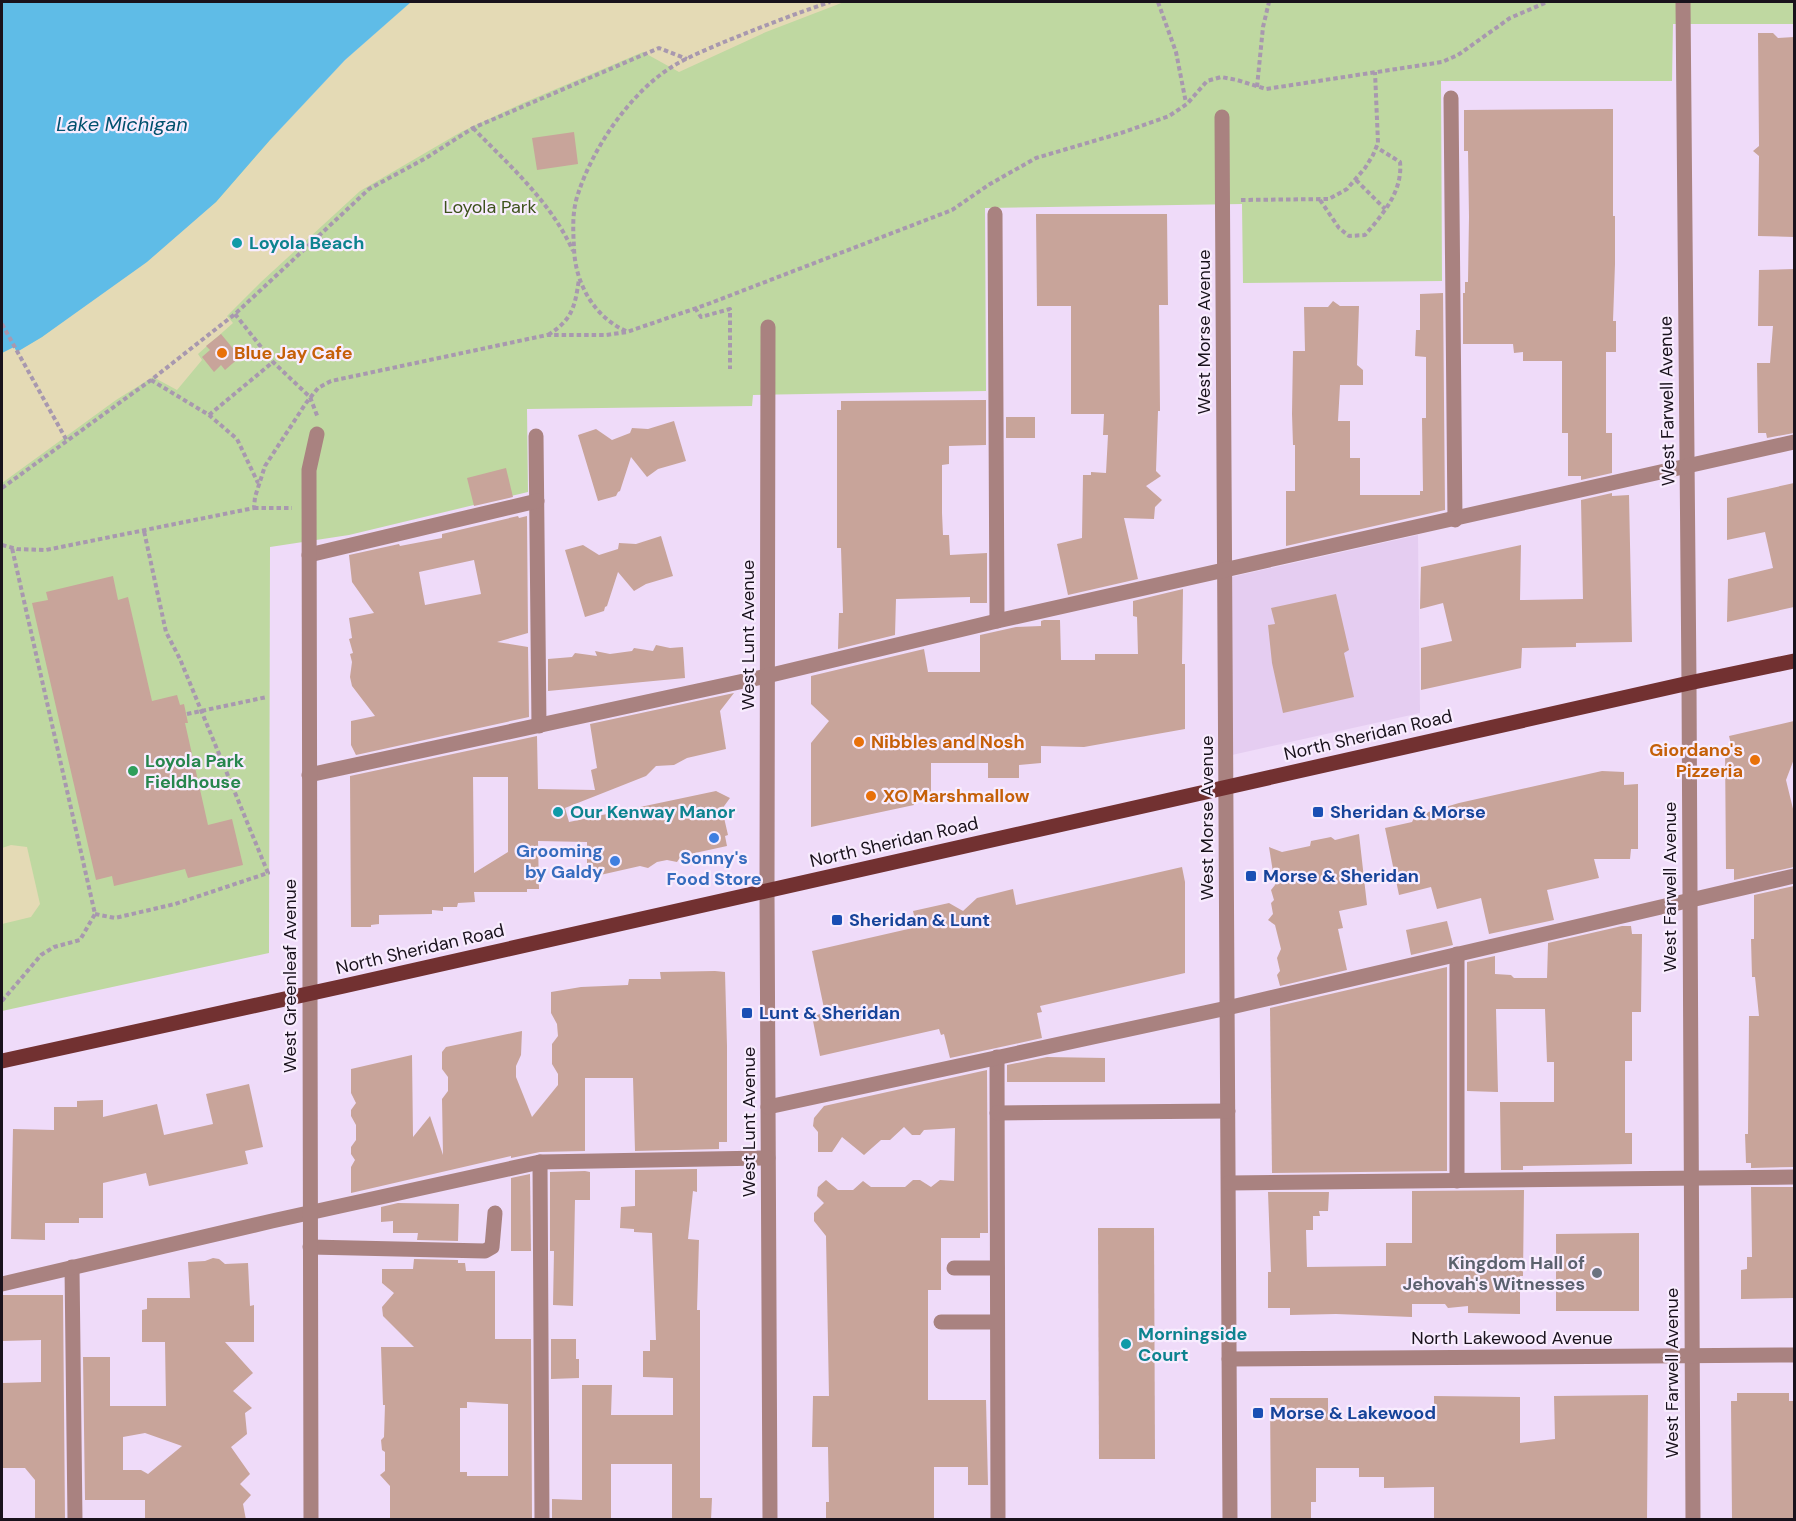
<svg xmlns="http://www.w3.org/2000/svg" width="1796" height="1521" font-family="'DM Sans',sans-serif">
<style>
.built{fill:#e5cdf1}
.green{fill:#bfd8a1}
.sand{fill:#e4dab5}
.water{fill:#5fbce7}
.building{fill:#c8a49a;fill-rule:evenodd}
.lines{fill:none;stroke-linecap:round;stroke-linejoin:round}
.path{stroke:#a898af;stroke-width:4;stroke-dasharray:4.5 3;stroke-linecap:butt}
.minor{stroke:#a98280;stroke-width:15}
.major{stroke:#723131;stroke-width:15}
.culture-dot{fill:#0f9aa8;stroke:#f8ecfe;stroke-width:2}
.food-dot{fill:#e8710a;stroke:#f8ecfe;stroke-width:2}
.leisure-dot{fill:#2e9e5b;stroke:#f8ecfe;stroke-width:2}
.transit-dot{fill:#1a4fb4;stroke:#f8ecfe;stroke-width:2}
.shop-dot{fill:#3f7fe0;stroke:#f8ecfe;stroke-width:2}
.worship-dot{fill:#6b7280;stroke:#f8ecfe;stroke-width:2}
.labels{text-anchor:middle;stroke-width:4.5;stroke-linejoin:round;paint-order:stroke}
.park-label{font-size:18px;fill:#3d521c;stroke:#f8ecfe}
.culture-label{font-size:18px;font-weight:bold;fill:#0d838f;stroke:#f8ecfe;text-anchor:start}
.street-label{font-size:18px;fill:#19121c;stroke:#f8ecfe}
.food-label{font-size:18px;font-weight:bold;fill:#c56008;stroke:#f8ecfe;text-anchor:start}
.leisure-label{font-size:18px;font-weight:bold;fill:#27864d;stroke:#f8ecfe;text-anchor:start}
.transit-label{font-size:18px;font-weight:bold;fill:#164399;stroke:#f8ecfe;text-anchor:start}
.shop-label{font-size:18px;font-weight:bold;fill:#366cbe;stroke:#f8ecfe;text-anchor:end}
.worship-label{font-size:18px;font-weight:bold;fill:#5b616d;stroke:#f8ecfe;text-anchor:end}
.water-label{font-size:20px;font-style:italic;fill:#00516e;stroke:#f8ecfe}
</style>
<rect width="100%" height="100%" fill="#efdbf9"/>
<path class="built" d="M1418,535L1420,713L1232,755L1231,577Z"/>
<path class="green" d="M411,2H1794V24H1673L1672,81H1441L1442,281L1243,283L1242,204L985,208L986,391L753,395L752,406L527,409L528,492L349,535L270,547L269,953L2,1011V353L14,346L270,140L345,60Z"/>
<g class="sand">
<path d="M411,2H844L766,32L679,72L643,52L523,103L461,132L360,191L261,282L227,316L233,323L198,354L202,360L177,390L153,377L116,400L2,483V353L14,346L17,351L42,337L216,202L270,140L345,60Z"/>
<path d="M11,845L27,847L40,904L31,917L2,924V848Z"/>
</g>
<path class="water" d="M2,2H411L345,60L270,140L216,202L147,262L42,337L17,352L14,347L2,353Z"/>
<g class="building">
<path d="M1758,33H1773L1778,38L1794,37V237L1758,236L1759,156L1753,151L1759,146Z"/>
<path d="M1613,109V216H1615V264L1613,321H1616V352H1606V433H1612V473L1581,480V476H1568V433H1562V361H1523V352L1514,353L1513,344H1463V293H1465V282H1468L1469,217L1468,151H1464V110Z"/>
<path d="M574,132L578,164L537,170L532,138Z"/>
<path d="M1036,214H1167L1168,305H1159L1160,411H1158L1156,471L1161,476L1146,486L1162,500L1155,507L1154,519L1124,518L1138,579L1068,595L1057,544L1082,538L1083,475H1091V472L1106,473L1108,435H1103L1104,414H1071V306H1037Z"/>
<path d="M1794,269V433L1767,438L1766,433H1758L1757,363H1770L1773,326H1758L1759,270Z"/>
<path d="M1443,293L1445,510L1286,546V491H1295V445H1293L1292,414L1293,351H1305L1304,307H1328L1333,301L1340,306H1359L1357,365L1363,370V385H1340L1338,421H1350V458H1360V495H1420V491H1423L1422,418H1426V357L1415,356L1416,330H1420V294Z"/>
<path d="M221,334L240,357L225,370L221,365L214,372L202,357L210,350L206,346Z"/>
<path d="M986,400V445L949,446V464L942,465V513L943,535H949L950,555L987,553V603H970V597L896,599L895,635L838,649L839,613H843L841,548H837V410H841V401Z"/>
<rect x="1006" y="417" width="29" height="21"/>
<path d="M674,421L686,461L658,469L647,477L631,457L620,491L618,492L616,496L598,501L578,435L596,429L612,440L630,433L632,428L648,429Z"/>
<path d="M506,468L513,497L474,506L467,478Z"/>
<path d="M1794,483V607L1727,622L1728,579L1773,568L1765,532L1727,540V498Z"/>
<path d="M1612,493V496L1629,495L1632,642L1576,643V647L1522,648L1521,668L1421,690V648L1452,641L1443,603L1420,609L1421,567L1521,545L1520,600L1583,599L1581,500Z"/>
<path d="M518,516L519,518L527,516L528,633L497,642L528,647L529,717L356,755L351,745V721L375,716L352,686L350,677L352,662L350,654L353,653L349,639L352,638L349,618L374,613L352,582L349,555L399,544L400,546L442,538V534ZM474,560L481,594L425,605L419,572Z"/>
<path d="M661,536L673,576L646,584L634,591L618,572L607,606L605,607L604,611L585,617L565,550L583,545L599,555L618,549L619,543L636,544Z"/>
<path d="M113,576L118,600L128,597L152,701L177,695L180,705L184,704L188,723H185L208,825L232,819L243,865L188,878L185,869L114,886L112,876L96,880L32,603L48,600L46,592Z"/>
<path d="M1183,589L1182,664H1185V729L1084,747L1041,746V763L1019,765V778H988V763H931V799L914,803V805L811,827V743L829,721L811,704V676L924,649L928,672H980V635L1016,627L1041,626V621L1044,620H1060L1061,660H1095V654H1138L1137,617L1133,616V601Z"/>
<path d="M1336,594L1349,650L1344,653L1354,697L1283,713L1272,663L1268,625L1275,624L1271,608Z"/>
<path d="M656,645L670,648L683,647L685,678L548,691V659L572,657L575,653L597,656L595,651L610,654L632,651L634,648L653,651Z"/>
<path d="M734,693L720,711L726,749L687,758L674,765L656,766L646,776L565,808L569,822L716,791L730,798L722,809L728,835L725,836L727,846L681,856L677,862L667,860L657,862L648,868L640,866L587,878V842L538,841L539,889H527V892H474L475,902L458,903L457,907H443V911L432,910V914L379,915V924L371,925V927H351L350,776L537,736L538,789L595,790L591,770L597,768L590,724ZM473,777H508V852L474,873Z"/>
<path d="M1794,721V759L1786,780L1794,813V867L1734,880V869H1726L1725,746L1731,744L1729,736Z"/>
<path d="M1602,771L1624,772V785L1638,784V849H1631L1630,859H1594L1599,878L1547,890L1554,920L1489,934L1481,898L1437,909L1431,887L1399,895L1385,828L1412,822L1414,818L1426,816L1425,813L1459,803Z"/>
<path d="M1359,834L1367,905L1339,911L1343,928L1338,929L1347,970L1280,986L1277,975L1280,971L1277,958L1281,949L1275,925L1268,920L1273,914L1271,903L1274,900L1271,890L1275,885L1269,847L1282,852L1310,846L1311,841L1331,837L1335,840Z"/>
<path d="M1182,867L1185,882V973L1040,1006L1042,1012L1037,1013L1042,1038L950,1058L944,1034L941,1035L939,1029L820,1056L812,1016L825,1013L812,951L917,927L913,911L949,903L963,911L977,898L1013,889L1016,905Z"/>
<path d="M1794,886V1167L1751,1168V1163H1746L1745,1134H1748L1749,1016H1759L1755,977H1752L1751,939H1754V895Z"/>
<path d="M1447,921L1453,945L1411,955L1406,930Z"/>
<path d="M1622,926H1631L1632,934H1642L1641,1012H1632V1061H1625V1133H1632V1164L1523,1166V1170H1501L1500,1102H1554V1062H1547L1545,1009H1496L1498,1092L1467,1091V962L1495,956V974L1511,975L1514,978H1547L1548,943Z"/>
<path d="M1447,967V1171L1272,1173L1270,1008Z"/>
<path d="M715,971L725,972L727,1046V1142H719V1149L635,1151L633,1078H585V1151L540,1152L511,1158V1156L351,1193V1167L355,1160L351,1154V1147L356,1140V1125L351,1116V1110L356,1103L351,1093V1069L412,1055L413,1137L430,1116L443,1155L442,1099L448,1091V1077L442,1069V1052L446,1047L522,1031L521,1055L516,1066V1077L532,1117L558,1085V1074L552,1064V1044L558,1036L557,1024L551,1013V992L581,987L628,985L629,979H661L660,972Z"/>
<path d="M1047,1057L1105,1058V1082H1007V1065Z"/>
<path d="M987,1070L988,1233H980V1238H941V1290H928V1400H986L988,1485H968V1467H934V1520H826V1502H829L828,1447H812L813,1396H829L826,1236L814,1221V1213L824,1203L817,1196L818,1187L826,1180L838,1190H853L863,1181L871,1187H905L913,1180H920L931,1187L940,1180L954,1181L955,1128L924,1130L920,1135H912L904,1127L890,1140H881L864,1155L842,1137L832,1152H818V1132L813,1126L814,1118L824,1106Z"/>
<path d="M249,1084L263,1147L245,1151L248,1164L149,1186L146,1173L103,1183V1218H79V1223H45V1240L11,1239L13,1129L54,1130V1107H77V1101L103,1100V1117L157,1104L164,1135L213,1124L206,1094Z"/>
<path d="M697,1169V1192L693,1191L688,1239L699,1240L697,1310H700V1498H712L711,1520H672V1464H611V1520H552V1499L582,1500V1385H612L611,1415H673V1378L643,1377V1351H650V1340H656L652,1233L634,1232V1229L620,1228L621,1207L635,1206V1170Z"/>
<path d="M585,1171L590,1172V1200H575L573,1306L553,1305L554,1251H550V1172Z"/>
<path d="M530,1174L531,1251H511V1178Z"/>
<path d="M1751,1187H1794V1298L1741,1299V1270L1747,1269V1257H1752Z"/>
<path d="M1524,1190L1523,1276H1520V1314L1468,1313V1306L1448,1308L1445,1304H1412V1317L1336,1314L1290,1315V1308H1268V1272H1271L1268,1192H1329L1328,1211H1319L1320,1216H1313V1230H1306L1307,1267L1386,1266V1243H1412V1191Z"/>
<path d="M398,1203L459,1204L458,1241L417,1240L418,1233H393V1221L381,1222V1207Z"/>
<path d="M1098,1228H1154L1155,1459H1099Z"/>
<path d="M1639,1233V1311H1556V1234Z"/>
<path d="M213,1258L219,1259L225,1264L248,1263L250,1306L254,1305V1342H225L253,1373L233,1391L252,1408L245,1413L247,1434L231,1447L250,1474L240,1484L251,1495L243,1504L246,1520H145V1500H85L83,1357H110V1406H166L165,1342H142V1310L147,1309V1298H190L188,1262L205,1261ZM145,1433L182,1446L148,1474L141,1470H123V1437Z"/>
<path d="M414,1259L458,1260V1263H465L466,1271H495V1339H531L532,1520H390V1486L380,1475L385,1471V1452L382,1450L381,1440L384,1437L385,1405H383L381,1347H414L383,1316L382,1307L394,1293L382,1283V1269H413ZM467,1402L508,1404V1476H467V1472H460V1408H467Z"/>
<path d="M2,1295H63L65,1520H35V1480L25,1468H2V1383L41,1382V1340L2,1341Z"/>
<path d="M551,1339H576V1359H579V1378L551,1379Z"/>
<path d="M1737,1393H1789V1401H1794V1520H1732L1731,1401H1737Z"/>
<path d="M1648,1395L1647,1520H1434V1487L1384,1488V1477H1359V1468H1316V1502H1311V1520H1271L1270,1398H1328V1420H1367L1380,1418L1391,1412L1401,1419L1417,1410L1434,1416V1396L1520,1397V1443L1555,1439L1554,1396Z"/>
</g>
<g class="lines">
<g class="path">
<path d="M1158,2L1176,52L1186,103"/>
<path d="M1257,87L1263,27L1269,2"/>
<path d="M473,128C510,166 551,202 573,251"/>
<path d="M1356,180L1385,209"/>
<path d="M1241,200L1329,199L1347,189L1365,168L1373,155L1378,143L1375,72"/>
<path d="M1320,200L1339,228L1349,236L1365,235C1383,214 1403,191 1400,162L1376,147"/>
<path d="M695,308L701,317L730,309V369"/>
<path d="M235,314L273,362L310,397L318,418"/>
<path d="M2,324L67,441"/>
<path d="M626,331C594,317 575,283 574,248C573,230 572,211 578,194C593,147 632,90 675,65C690,56 708,49 724,42C759,28 794,14 830,2"/>
<path d="M548,335C572,320 575,307 579,279"/>
<path d="M151,380L209,415L237,439L258,483"/>
<path d="M209,415L273,362"/>
<path d="M2,488L151,380L235,314L369,189L426,158L473,128L659,48L687,59"/>
<path d="M254,508H292"/>
<path d="M2,545L17,549L46,550L254,508L255,497L265,466L306,403L318,388L331,381L547,335H606L627,332L708,304L952,210L990,184L1036,158L1121,133L1169,116L1187,104L1207,81L1221,77L1237,80L1266,89L1442,62L1458,55L1510,18L1547,2"/>
<path d="M187,714L267,697"/>
<path d="M95,914L115,918L175,904L268,873L180,659L166,632L144,531"/>
<path d="M2,1001L41,955L54,947L80,940L95,914L12,548"/>
</g>
<g class="minor">
<path d="M1683,2L1689,683L1693,1520"/>
<path d="M1451,98L1455,520"/>
<path d="M1222,117L1230,1520"/>
<path d="M995,214L997,621"/>
<path d="M768,327L767,891L770,1520"/>
<path d="M536,436L539,726"/>
<path d="M309,555L537,501"/>
<path d="M309,775L767,676L997,621L1794,442"/>
<path d="M1457,954V1181"/>
<path d="M997,1057L998,1520"/>
<path d="M768,1107L1227,1008L1794,876"/>
<path d="M997,1113L1228,1111"/>
<path d="M540,1162L542,1520"/>
<path d="M1229,1183L1794,1177"/>
<path d="M310,1247L485,1251L492,1247L495,1213"/>
<path d="M72,1267L75,1520"/>
<path d="M954,1268H997"/>
<path d="M2,1284L272,1221L540,1162L768,1158"/>
<path d="M941,1322H997"/>
<path d="M1229,1359L1794,1355"/>
<path d="M311,1520L309,470L317,434"/>
</g>
<path class="major" d="M2,1061L344,986L1689,683L1794,661"/>
</g>
<g class="culture-dot">
<circle cx="237" cy="243" r="6"/>
<circle cx="558" cy="812" r="6"/>
<circle cx="1126" cy="1344" r="6"/>
</g>
<g class="food-dot">
<circle cx="222" cy="353" r="6"/>
<circle cx="859" cy="742" r="6"/>
<circle cx="1755" cy="760" r="6"/>
<circle cx="871" cy="796" r="6"/>
</g>
<circle class="leisure-dot" cx="133" cy="771" r="6"/>
<g class="transit-dot">
<rect x="1312" y="806" width="12" height="12" rx="3"/>
<rect x="1245" y="870" width="12" height="12" rx="3"/>
<rect x="831" y="914" width="12" height="12" rx="3"/>
<rect x="741" y="1007" width="12" height="12" rx="3"/>
<rect x="1252" y="1407" width="12" height="12" rx="3"/>
</g>
<g class="shop-dot">
<circle cx="714" cy="838" r="6"/>
<circle cx="615" cy="861" r="6"/>
</g>
<circle class="worship-dot" cx="1597" cy="1273" r="6"/>
<g class="labels">
<g class="park-label">
<text x="490" y="213">Loyola Park</text>
</g>
<g class="culture-label">
<text x="249" y="249">Loyola Beach</text>
<text x="570" y="818">Our Kenway Manor</text>
<text x="1138" y="1340">Morningside<tspan x="1138" dy="21">Court</tspan></text>
</g>
<g class="street-label">
<text transform="translate(1204 332) rotate(-90)" y="6">West Morse Avenue</text>
<text transform="translate(1667 401) rotate(-91)" y="6">West Farwell Avenue</text>
<text transform="translate(748 635) rotate(-90)" y="6">West Lunt Avenue</text>
<text transform="translate(1368 735) rotate(-13)" y="6">North Sheridan Road</text>
<text transform="translate(1207 818) rotate(-90)" y="6">West Morse Avenue</text>
<text transform="translate(894 842) rotate(-13)" y="6">North Sheridan Road</text>
<text transform="translate(1670 887) rotate(-90)" y="6">West Farwell Avenue</text>
<text transform="translate(420 949) rotate(-13)" y="6">North Sheridan Road</text>
<text transform="translate(290 976) rotate(-90)" y="6">West Greenleaf Avenue</text>
<text transform="translate(749 1122) rotate(-90)" y="6">West Lunt Avenue</text>
<text x="1512" y="1344">North Lakewood Avenue</text>
<text transform="translate(1672 1373) rotate(-90)" y="6">West Farwell Avenue</text>
</g>
<g class="food-label">
<text x="234" y="359">Blue Jay Cafe</text>
<text x="871" y="748">Nibbles and Nosh</text>
<text x="1743" y="756" text-anchor="end">Giordano's<tspan x="1743" dy="21">Pizzeria</tspan></text>
<text x="883" y="802">XO Marshmallow</text>
</g>
<g class="leisure-label">
<text x="145" y="767">Loyola Park<tspan x="145" dy="21">Fieldhouse</tspan></text>
</g>
<g class="transit-label">
<text x="1330" y="818">Sheridan &amp; Morse</text>
<text x="1263" y="882">Morse &amp; Sheridan</text>
<text x="849" y="926">Sheridan &amp; Lunt</text>
<text x="759" y="1019">Lunt &amp; Sheridan</text>
<text x="1270" y="1419">Morse &amp; Lakewood</text>
</g>
<g class="shop-label">
<text x="603" y="857">Grooming<tspan x="603" dy="21">by Galdy</tspan></text>
<text x="714" y="864" text-anchor="middle">Sonny's<tspan x="714" dy="21">Food Store</tspan></text>
</g>
<g class="worship-label">
<text x="1585" y="1269">Kingdom Hall of<tspan x="1585" dy="21">Jehovah's Witnesses</tspan></text>
</g>
<g class="water-label">
<text x="122" y="131">Lake Michigan</text>
</g>
</g>
<rect width="1796" height="1521" fill="none" stroke="#19121c" stroke-width="6"/>
</svg>
